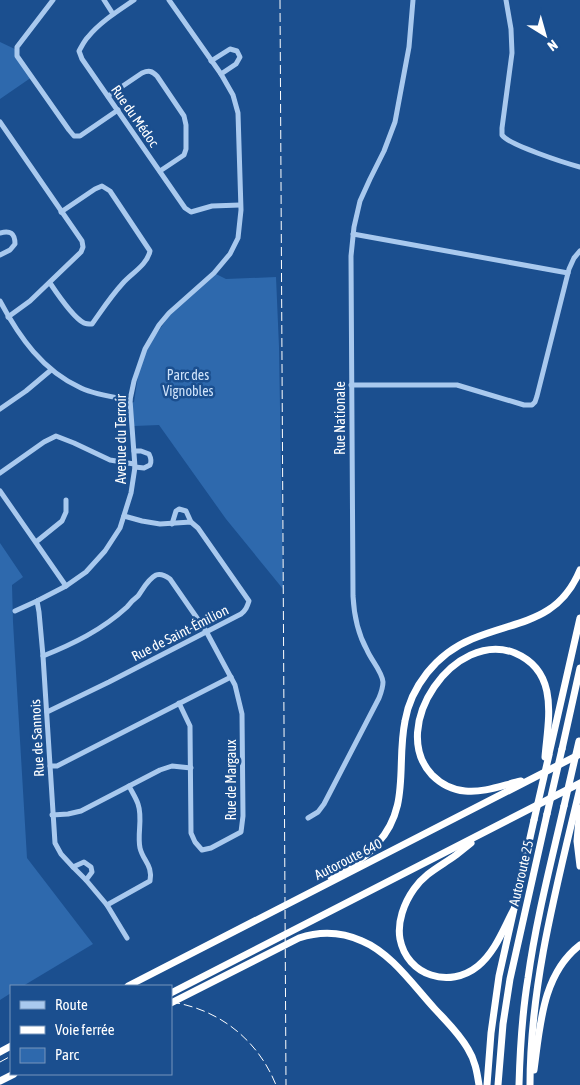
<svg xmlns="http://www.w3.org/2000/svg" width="580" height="1085" font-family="'Asap Condensed',sans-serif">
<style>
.green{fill:#2e69ad}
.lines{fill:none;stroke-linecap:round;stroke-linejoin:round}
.minor{stroke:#a9c9ee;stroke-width:5}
.highway{stroke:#fff;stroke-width:7}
.rail{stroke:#fff;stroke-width:1;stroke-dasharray:9 4;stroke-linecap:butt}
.highway-bridge{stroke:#fff;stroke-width:7}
.labels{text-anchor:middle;stroke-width:5;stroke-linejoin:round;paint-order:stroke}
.street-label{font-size:14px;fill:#fff;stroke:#1b4f8f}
.park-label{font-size:14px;fill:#cfe3fa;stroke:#1b4f8f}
</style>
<rect width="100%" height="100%" fill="#1b4f8f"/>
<g class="green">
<path d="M0,42L17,50V56L32,77L0,99Z"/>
<path d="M214,273L226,279L276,277L279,347L283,589L226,519L159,425L134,426L130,404L134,402L140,363L153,339L171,313Z"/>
<path d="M0,543L23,577L12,585L13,622L27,858L93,944L23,986H11V993L0,1000Z"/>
</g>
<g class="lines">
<g class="minor">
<path d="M53,0L17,47V56L69,130L74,136H80L118,110"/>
<path d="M104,0L113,14"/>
<path d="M134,0C118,11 100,22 88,37C84,41 82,46 79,51L82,59L185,208L191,212L212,206L240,205"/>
<path d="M506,0L511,29L512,53L502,128V135C509,145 565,163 580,167"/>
<path d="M211,61L230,49L237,51L240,57L236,64L221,74"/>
<path d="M108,96L142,73C149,70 152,71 157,76L184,116L186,125V149L184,155L160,171"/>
<path d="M0,122L82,241L83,247L81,252L30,301L8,317"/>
<path d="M0,233C10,230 15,233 15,244L10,250L0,255"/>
<path d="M353,234L568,273"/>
<path d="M50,283C56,292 74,318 84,323C86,324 89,324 92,324C102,310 111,296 123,283C132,273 147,265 150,251L110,191L102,186L95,189L61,212"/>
<path d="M0,301C19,337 43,371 81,388C96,395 113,397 130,400"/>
<path d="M351,385H457L524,405H532L535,402L537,396L569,269L574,258L580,251"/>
<path d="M0,409L26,391L51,370"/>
<path d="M134,451H141L149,454C151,458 152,461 150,465L144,468L135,467"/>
<path d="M0,473L44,442L56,436L74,443L110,460L134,464"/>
<path d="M0,491L66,586"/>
<path d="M172,524L176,511L179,509L186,511L191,522"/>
<path d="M36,542L62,521L66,512V500"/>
<path d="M37,601L39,612L43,656L55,843L61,854L73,867L84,862L91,867L92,872L86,880L107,905L127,938"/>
<path d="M15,611L37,601L66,586L86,572L105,551L120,528L131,493L135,467L130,400L134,381L145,349L159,325L169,313L214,273L230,254L238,238L241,210L238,113L233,95L221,74L169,0"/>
<path d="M43,656C73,644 102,630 127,607C130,603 134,599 138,596C143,589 148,579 156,575C161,573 166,576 170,579L206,631L235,685L242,714L243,816L241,832L211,848L202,850L195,842L191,833L190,726L179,703"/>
<path d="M47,712L109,682L241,614C246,610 247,607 249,601L198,528L191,522L160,524L142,521L124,516"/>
<path d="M50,766H57L231,677"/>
<path d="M52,815L68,814L81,811L160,770L172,766L191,768"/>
<path d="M308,818L318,812L324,804L379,698C381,693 383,688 383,682C382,671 371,660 367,650C358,634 354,615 353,596L351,256L354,227L360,201L370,179L384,151L395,122L409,47L413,0"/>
<path d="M73,867L86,880"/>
<path d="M107,905L150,881C153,865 143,861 140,848C137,834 143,818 138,804C136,798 132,792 129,786"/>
</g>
<g class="highway">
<path d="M562,749L580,668"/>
<path d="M549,754L580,618"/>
<path d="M521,781C503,785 484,793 465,791C453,790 441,784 432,775C387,727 455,629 515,653C560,672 548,720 545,757"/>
<path d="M580,808L577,841L580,866"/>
<path d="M471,843C466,847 461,851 456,855C441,866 425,873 414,889C404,903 397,922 400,939C407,976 450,989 478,966C495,952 503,930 513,911"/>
<path d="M331,877C347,868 365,859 377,844C411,807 396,765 405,721C408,703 416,687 427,673C439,658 455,646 472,639C517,620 558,623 580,570"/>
<path d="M128,986L580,754"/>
<path d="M171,993L580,783"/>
<path d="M171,1003L299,938C320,931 342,932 362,941C391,953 413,985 434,1008C446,1021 459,1033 468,1049C475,1060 477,1072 479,1085"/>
<path d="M0,1052L11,1046"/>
<path d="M534,1070C540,1027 542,974 580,945"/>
<path d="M0,1081L14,1074"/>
<path d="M487,1085L491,1033L499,976L534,820"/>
<path d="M498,1085L503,1024L510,979L547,814"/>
<path d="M519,1085C520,1049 522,1014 528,978C536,920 551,863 564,806"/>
<path d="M530,1085C530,984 557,885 580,788"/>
</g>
<g class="rail">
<path d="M280,0L286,1085"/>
<path d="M171,1002C219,1009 258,1040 276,1085"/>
<path d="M0,1062L11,1056"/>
</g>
<g class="highway-bridge">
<path d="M564,806L579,741"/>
<path d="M547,814L562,749"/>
<path d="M534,820L549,755"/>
</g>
</g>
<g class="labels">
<g class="street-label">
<text transform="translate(135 116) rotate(55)" y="5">Rue du Médoc</text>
<text transform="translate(340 418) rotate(-90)" y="5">Rue Nationale</text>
<text transform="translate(121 439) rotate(-90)" y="5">Avenue du Terroir</text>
<text transform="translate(180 633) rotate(-27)" y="5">Rue de Saint-Émilion</text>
<text transform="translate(37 738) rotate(-93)" y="5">Rue de Sannois</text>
<text transform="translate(231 780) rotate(-90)" y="5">Rue de Margaux</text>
<text transform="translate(348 859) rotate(-27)" y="5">Autoroute 640</text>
<text transform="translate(521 873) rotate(-77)" y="5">Autoroute 25</text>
</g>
<g class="park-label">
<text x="188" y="380">Parc des<tspan x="188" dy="16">Vignobles</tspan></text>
</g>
</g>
<rect x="10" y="985" width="162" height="90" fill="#1b4f8f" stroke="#7695bc"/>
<rect x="20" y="1001" width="25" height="8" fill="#a9c9ee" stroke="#7695bc"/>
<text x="55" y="1010" font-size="15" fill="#ffffff">Route</text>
<rect x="20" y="1026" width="25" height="8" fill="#ffffff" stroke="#7695bc"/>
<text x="55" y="1035" font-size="15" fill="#ffffff">Voie ferrée</text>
<rect x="20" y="1048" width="25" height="15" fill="#2e69ad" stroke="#7695bc"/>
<text x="55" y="1060" font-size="15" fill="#ffffff">Parc</text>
<g transform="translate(545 35) rotate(143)" stroke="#1b4f8f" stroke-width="4" paint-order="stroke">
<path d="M0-4L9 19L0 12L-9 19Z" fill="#ffffff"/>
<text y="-8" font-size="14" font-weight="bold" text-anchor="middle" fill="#ffffff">N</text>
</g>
</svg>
